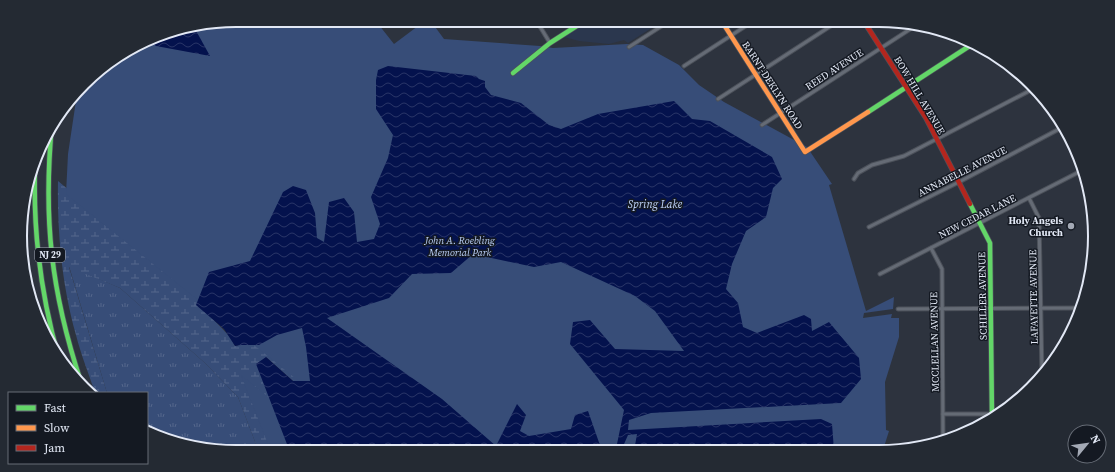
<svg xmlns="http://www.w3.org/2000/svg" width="1115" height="472" font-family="'Source Serif 4',serif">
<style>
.built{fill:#2b374e}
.grass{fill:url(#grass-tufts)}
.forest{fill:url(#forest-crowns)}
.wetland{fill:url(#wetland-marsh)}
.green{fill:#374d78}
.water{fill:url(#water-waves)}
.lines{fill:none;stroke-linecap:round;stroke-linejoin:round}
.street-casing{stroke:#4c515a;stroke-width:5}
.fast-casing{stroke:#4c515a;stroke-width:6}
.slow-casing{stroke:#4c515a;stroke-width:6}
.jam-casing{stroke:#4c515a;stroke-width:6}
.street{stroke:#656b75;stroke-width:3}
.fast{stroke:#63d668;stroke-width:4.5}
.slow{stroke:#ff974d;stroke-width:4.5}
.jam{stroke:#b3261e;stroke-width:4.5}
.poi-dot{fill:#a3a9b5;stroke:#141922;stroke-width:1.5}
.labels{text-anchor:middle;stroke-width:3;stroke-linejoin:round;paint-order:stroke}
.shield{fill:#141922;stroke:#a4aab6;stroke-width:1}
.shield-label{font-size:9px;font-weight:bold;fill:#e2e8f5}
.street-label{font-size:10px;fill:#e2e8f5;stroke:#141922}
.poi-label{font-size:10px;font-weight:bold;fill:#e2e8f5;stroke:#141922;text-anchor:end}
.park-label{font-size:10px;font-style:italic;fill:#bacef5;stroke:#141922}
.water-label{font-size:11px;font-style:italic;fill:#c1d5fc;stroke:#141922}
.rim{fill:none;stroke:#e2e8f5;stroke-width:2}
</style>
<defs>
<pattern id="grass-tufts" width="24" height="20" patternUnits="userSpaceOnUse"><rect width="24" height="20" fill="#374d78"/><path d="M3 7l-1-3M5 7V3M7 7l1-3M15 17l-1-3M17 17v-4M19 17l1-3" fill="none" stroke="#54678c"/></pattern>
<pattern id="forest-crowns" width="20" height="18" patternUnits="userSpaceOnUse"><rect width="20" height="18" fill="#374d78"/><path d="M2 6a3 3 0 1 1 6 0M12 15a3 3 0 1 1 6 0" fill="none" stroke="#54678c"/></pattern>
<pattern id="wetland-marsh" width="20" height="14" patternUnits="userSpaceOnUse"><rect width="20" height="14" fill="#374d78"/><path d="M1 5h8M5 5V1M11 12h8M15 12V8" fill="none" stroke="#54678c"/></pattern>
<pattern id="water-waves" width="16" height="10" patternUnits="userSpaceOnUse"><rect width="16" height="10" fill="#04124d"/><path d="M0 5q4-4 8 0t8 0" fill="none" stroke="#283467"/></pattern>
</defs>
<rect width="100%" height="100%" fill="#2d333e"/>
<path class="built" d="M589,20H664L628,43L624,40L609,44L579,41L564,37Z"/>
<path class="grass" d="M69,266L120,288L205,363L238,397L259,452H236L167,441L147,430V393H107Z"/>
<path class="forest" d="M23,204L29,266L36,306L24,278L22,208Z"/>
<path class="wetland" d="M58,181L199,298L213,319L231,338L235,346L302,328L310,381H293L266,357L290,452H259L238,397L205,363L120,288L69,267L107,393H95C89,374 81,355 76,335C62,286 57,232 58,181Z"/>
<g class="green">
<path d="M236,20H375L394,44L426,20H430L444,39L540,46L553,48L627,44L643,45L679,65L699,85L724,102L807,147L832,184L829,185L866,311L894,297L893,309L864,313L863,318L892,314L891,318H899V337L885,382L886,430L889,431L883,450L387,452L66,194L68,154L77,94L94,73L166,32Z"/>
<path d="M241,375L336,452H271Z"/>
</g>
<g class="water">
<path d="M194,27L210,56L156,46L150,41L166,32Z"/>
<path d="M388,66L476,76L479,79L485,81V87L491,95L521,103L549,125L561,129L598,114L674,101L692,119L710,121L772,157L782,179L773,188L766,217L746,231L732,264L726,289L738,303L743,327L757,333L804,315L811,319L812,331L829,322L859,358L861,379L841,403L651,413L629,420L628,430L821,419L832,424L834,450L634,451L637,434L628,435L621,451H607L617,444L624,410L570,344L573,322L590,320L615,349L684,351L655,311L635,296L561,262L534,267L473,254L451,273L412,274L389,298L327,318L442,399L496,446L517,404L526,415L520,431L529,436L571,429L575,415L588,411L602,451L290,452L256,364L266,357L293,381H310L306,347L302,328L277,335L259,345H241L235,346L224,329L196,305L209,272L250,261L283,192L293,186L306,190L315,213L317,238L324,242L329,202L344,198L354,212L357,242L374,239L380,224L371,197L388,158L393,135L376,109V80L378,70Z"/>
</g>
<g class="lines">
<defs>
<g id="street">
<path d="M536,20L550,43"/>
<path d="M629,47L671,20"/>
<path d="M684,66L755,20"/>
<path d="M718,99L840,20"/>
<path d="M762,125L915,26"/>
<path d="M854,179L858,173L872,165L904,156L1033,89"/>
<path d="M1029,198L1039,218L1042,375"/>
<path d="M869,227L959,182L1063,127"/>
<path d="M931,248L942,269L943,439"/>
<path d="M880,274L1081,171"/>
<path d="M898,309L1082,308"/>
<path d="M943,414H999"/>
</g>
<g id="fast">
<path d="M513,73L550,43L586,20"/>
<path d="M868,112L971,45"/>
<path d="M52,124C43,218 51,292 81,382"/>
<path d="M35,168C33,233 41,296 59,359"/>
<path d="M970,204L990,243L992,418"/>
<path d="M1094,218V228"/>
</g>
<path id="slow" d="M721,20L805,152L868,112"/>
<path id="jam" d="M863,20L926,118L970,204"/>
</defs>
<use href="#street" class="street-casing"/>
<use href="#fast" class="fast-casing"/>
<use href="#slow" class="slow-casing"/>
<use href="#jam" class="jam-casing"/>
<use href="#street" class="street"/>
<use href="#fast" class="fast"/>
<use href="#slow" class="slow"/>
<use href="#jam" class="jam"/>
</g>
<circle class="poi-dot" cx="1071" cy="226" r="4"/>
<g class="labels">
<rect class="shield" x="35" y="248" width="30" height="14" rx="3"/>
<g class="shield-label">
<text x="50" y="258">NJ 29</text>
</g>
<g class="street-label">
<text transform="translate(834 69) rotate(-33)" y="4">REED AVENUE</text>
<text transform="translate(773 85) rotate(57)" y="4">BARNT-DEKLYN ROAD</text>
<text transform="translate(920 95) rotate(59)" y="4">BOW HILL AVENUE</text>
<text transform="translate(962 171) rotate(-27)" y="4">ANNABELLE AVENUE</text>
<text transform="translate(977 216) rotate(-27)" y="4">NEW CEDAR LANE</text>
<text transform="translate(982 296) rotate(-91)" y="4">SCHILLER AVENUE</text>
<text transform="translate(1033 297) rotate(-91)" y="4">LAFAYETTE AVENUE</text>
<text transform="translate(934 342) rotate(-91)" y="4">MCCLELLAN AVENUE</text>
</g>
<g class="poi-label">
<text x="1063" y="224">Holy Angels<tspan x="1063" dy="12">Church</tspan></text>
</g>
<g class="park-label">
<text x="460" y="244">John A. Roebling<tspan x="460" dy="12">Memorial Park</tspan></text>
</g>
<g class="water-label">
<text x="655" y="208">Spring Lake</text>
</g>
</g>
<path d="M0 0H1115V472H0ZM236 27H879A209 209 0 0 1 1088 236V236A209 209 0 0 1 879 445H236A209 209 0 0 1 27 236V236A209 209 0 0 1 236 27Z" fill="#242a33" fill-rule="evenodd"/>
<path class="rim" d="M236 27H879A209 209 0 0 1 1088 236V236A209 209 0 0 1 879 445H236A209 209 0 0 1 27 236V236A209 209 0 0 1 236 27Z"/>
<rect x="8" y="392" width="140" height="72" fill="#141922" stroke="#666c76"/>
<rect x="16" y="405" width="20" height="6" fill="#63d668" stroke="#666c76"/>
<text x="44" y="412" font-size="12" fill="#e2e8f5">Fast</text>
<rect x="16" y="425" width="20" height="6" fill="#ff974d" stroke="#666c76"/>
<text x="44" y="432" font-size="12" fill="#e2e8f5">Slow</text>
<rect x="16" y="445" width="20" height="6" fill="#b3261e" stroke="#666c76"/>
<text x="44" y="452" font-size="12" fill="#e2e8f5">Jam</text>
<g transform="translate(1087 444) rotate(61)"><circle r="19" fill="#141922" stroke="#666c76"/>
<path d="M0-3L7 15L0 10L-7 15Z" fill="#a3a9b5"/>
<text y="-6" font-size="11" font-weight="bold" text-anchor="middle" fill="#e2e8f5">N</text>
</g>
</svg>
